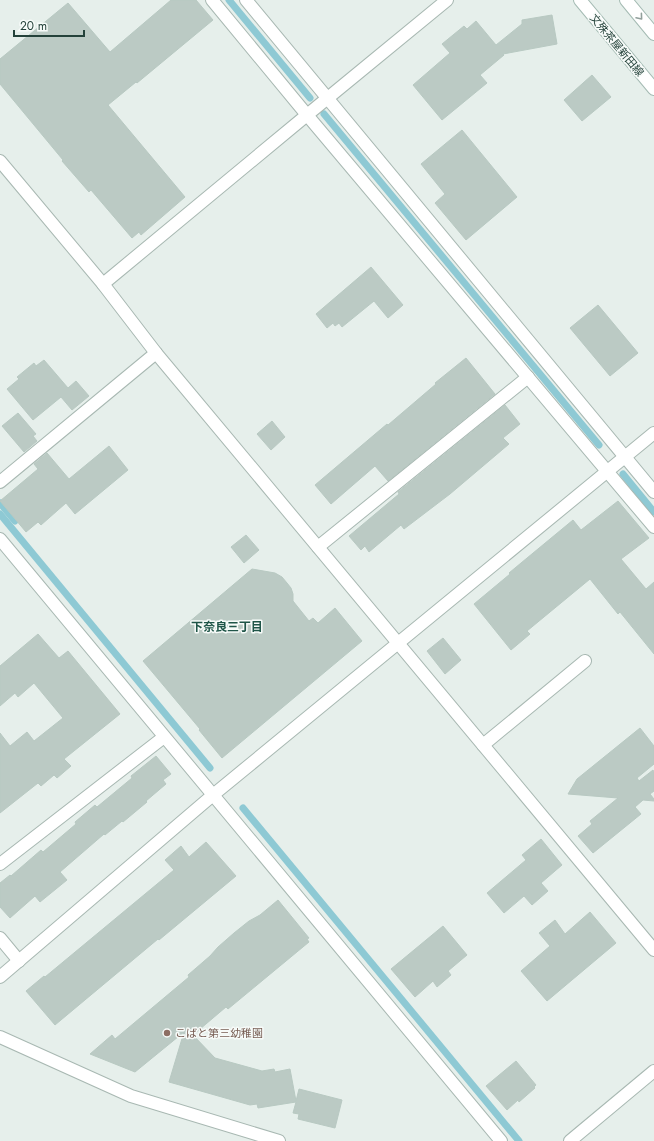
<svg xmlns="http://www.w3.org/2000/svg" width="654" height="1141" font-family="Jost,'Noto Sans JP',sans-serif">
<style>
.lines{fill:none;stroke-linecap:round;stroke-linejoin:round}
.stream{stroke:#8ec9d4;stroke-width:7}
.building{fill:#bbcac4;stroke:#b8c9c2}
.street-casing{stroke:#a8b8b2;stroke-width:14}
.secondary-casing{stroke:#a4bbb3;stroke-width:14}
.street{stroke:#fff;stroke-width:12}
.secondary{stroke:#fff;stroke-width:12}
.oneway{stroke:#92a09c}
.education-dot{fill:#8d6e63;stroke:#f7fbf9;stroke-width:1.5}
.labels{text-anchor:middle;stroke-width:3;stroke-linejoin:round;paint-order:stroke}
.street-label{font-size:11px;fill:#24423a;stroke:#f7fbf9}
.education-label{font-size:11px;fill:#785e54;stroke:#f7fbf9;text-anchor:start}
.neighbourhood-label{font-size:12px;font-weight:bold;fill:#1f5548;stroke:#f7fbf9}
</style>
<rect width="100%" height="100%" fill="#e6efeb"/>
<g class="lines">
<g class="stream">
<path d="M229,0L310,98"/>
<path d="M324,114L599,445"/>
<path d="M623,474L654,512"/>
<path d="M0,503L15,521"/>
<path d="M0,514L210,768"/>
<path d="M243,808L519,1141"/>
</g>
</g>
<g class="building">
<path d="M171,0H196L213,20L137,83L136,82L108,105L185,197L141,235L139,232L132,238L91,190L89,192L62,161L63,160L0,84V59L68,3L110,52Z"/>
<path d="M552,15L557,44L503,54L504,55L480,75L487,83L442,120L413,85L450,53L442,44L464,26L467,29L476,21L496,45L522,24V20Z"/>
<path d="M592,75L611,97L582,121L564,100Z"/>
<path d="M462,130L517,197L466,240L435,203L445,194L421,164Z"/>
<path d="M371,267L403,305L388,318L374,301L342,327L339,323L335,326L333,323L327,328L316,314Z"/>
<path d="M598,305L638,353L610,376L570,328Z"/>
<path d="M466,358L495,394L388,481L375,466L331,504L315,485L387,424L388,425L436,384L435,383Z"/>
<path d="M44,360L68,388L76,381L89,396L72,410L61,397L33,420L7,389L19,379L17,377L34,363L36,366Z"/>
<path d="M505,405L520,424L503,438L509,444L450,494L404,529L401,525L369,552L365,546L361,550L349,536L399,494L398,492Z"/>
<path d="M18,413L36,434L33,436L37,441L24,452L2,426Z"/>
<path d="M272,421L285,437L271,450L257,434Z"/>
<path d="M109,446L128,470L75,514L66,503L41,525L38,522L26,532L0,501L38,469L34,464L47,453L69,479Z"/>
<path d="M618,501L649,538L621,559L646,589L654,582V654L620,612L618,614L590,579L527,631L530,634L511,650L474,604L510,574L509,573L521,563L573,520L581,530Z"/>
<path d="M246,535L259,550L244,563L231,547Z"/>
<path d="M252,569L275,573L282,577L287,583L291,588L293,594V601L309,621L313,618L318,623L335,608L362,641L222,758L199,730L200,729L143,661Z"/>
<path d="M38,634L59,658L68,651L120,714L64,759L71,766L57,778L54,775L41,786L38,783L0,813V733L10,746L27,732L34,741L63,718L34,683L18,697L15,693L0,706V666Z"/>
<path d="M443,638L461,660L445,674L427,651Z"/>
<path d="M640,728L654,746V764L637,778L639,781L653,770L654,772V791L650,794L654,799V801L643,800L635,807L641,814L593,853L578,836L592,824L590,821L618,798L568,794L577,779Z"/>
<path d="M156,756L171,774L163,780L166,784L146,801L147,802L123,822L122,821L105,835L104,834L60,872L67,880L40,902L35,896L10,918L0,907V883L10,875L11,876L41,850L43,852L76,824L75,822L95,805L97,807L132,778L131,776Z"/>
<path d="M541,839L562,865L541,883L548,891L532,905L524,896L504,913L487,893L526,860L522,855Z"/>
<path d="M206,842L236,876L159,940L158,939L55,1025L26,991L44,976L45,977L174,870L165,860L181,846L189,857Z"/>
<path d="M278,900L309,938L307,939L309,942L228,1009L226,1007L193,1035L215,1058L262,1071L274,1069L275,1072L290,1069L296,1101L299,1089L342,1100L335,1128L298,1119L299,1114L293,1113L296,1102L258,1108L257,1104L250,1105L169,1082L184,1032L135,1072L90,1054L112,1035L115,1039L189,977L188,975L210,956L218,947L234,933L249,921L260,915Z"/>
<path d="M590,912L616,943L547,1001L521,971L550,946L539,933L555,920L565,934Z"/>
<path d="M443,926L467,955L448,971L451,975L437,987L433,981L415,997L391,969Z"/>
<path d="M516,1061L536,1085L534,1087L535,1088L519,1102L518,1100L507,1110L486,1086Z"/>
</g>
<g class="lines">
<defs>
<g id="street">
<path d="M212,0L307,115L654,527"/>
<path d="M246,0L654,492"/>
<path d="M0,161L103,284L156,353L654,950"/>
<path d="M103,284L307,115L447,0"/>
<path d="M0,482L156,353"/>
<path d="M0,539L501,1141"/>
<path d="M318,547L528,377"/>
<path d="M483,745L585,661"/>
<path d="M0,864L164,737"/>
<path d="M0,938L19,961"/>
<path d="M0,977L213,795L654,433"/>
<path d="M0,1037L131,1096L279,1141"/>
<path d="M570,1141L654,1071"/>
</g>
<g id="secondary">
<path d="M580,0L654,89"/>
<path d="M626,0L654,34"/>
</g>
</defs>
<use href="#street" class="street-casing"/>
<use href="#secondary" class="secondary-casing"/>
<use href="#street" class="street"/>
<use href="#secondary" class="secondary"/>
</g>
<defs><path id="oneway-chevron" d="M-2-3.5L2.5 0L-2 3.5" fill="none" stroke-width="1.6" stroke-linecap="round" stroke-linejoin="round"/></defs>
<use class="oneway" href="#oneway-chevron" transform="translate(640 17) rotate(50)"/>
<circle class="education-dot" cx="167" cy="1033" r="4"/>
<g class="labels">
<g class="street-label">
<text transform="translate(617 45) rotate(50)" y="4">文殊茶屋新田線</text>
</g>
<g class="education-label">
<text x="175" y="1037">こばと第三幼稚園</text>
</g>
<g class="neighbourhood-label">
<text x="227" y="631">下奈良三丁目</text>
</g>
</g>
<path d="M14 30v6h70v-6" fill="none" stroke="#24423a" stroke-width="2"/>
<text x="20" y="30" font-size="12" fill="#24423a" stroke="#f7fbf9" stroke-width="3" paint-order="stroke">20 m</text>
</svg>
